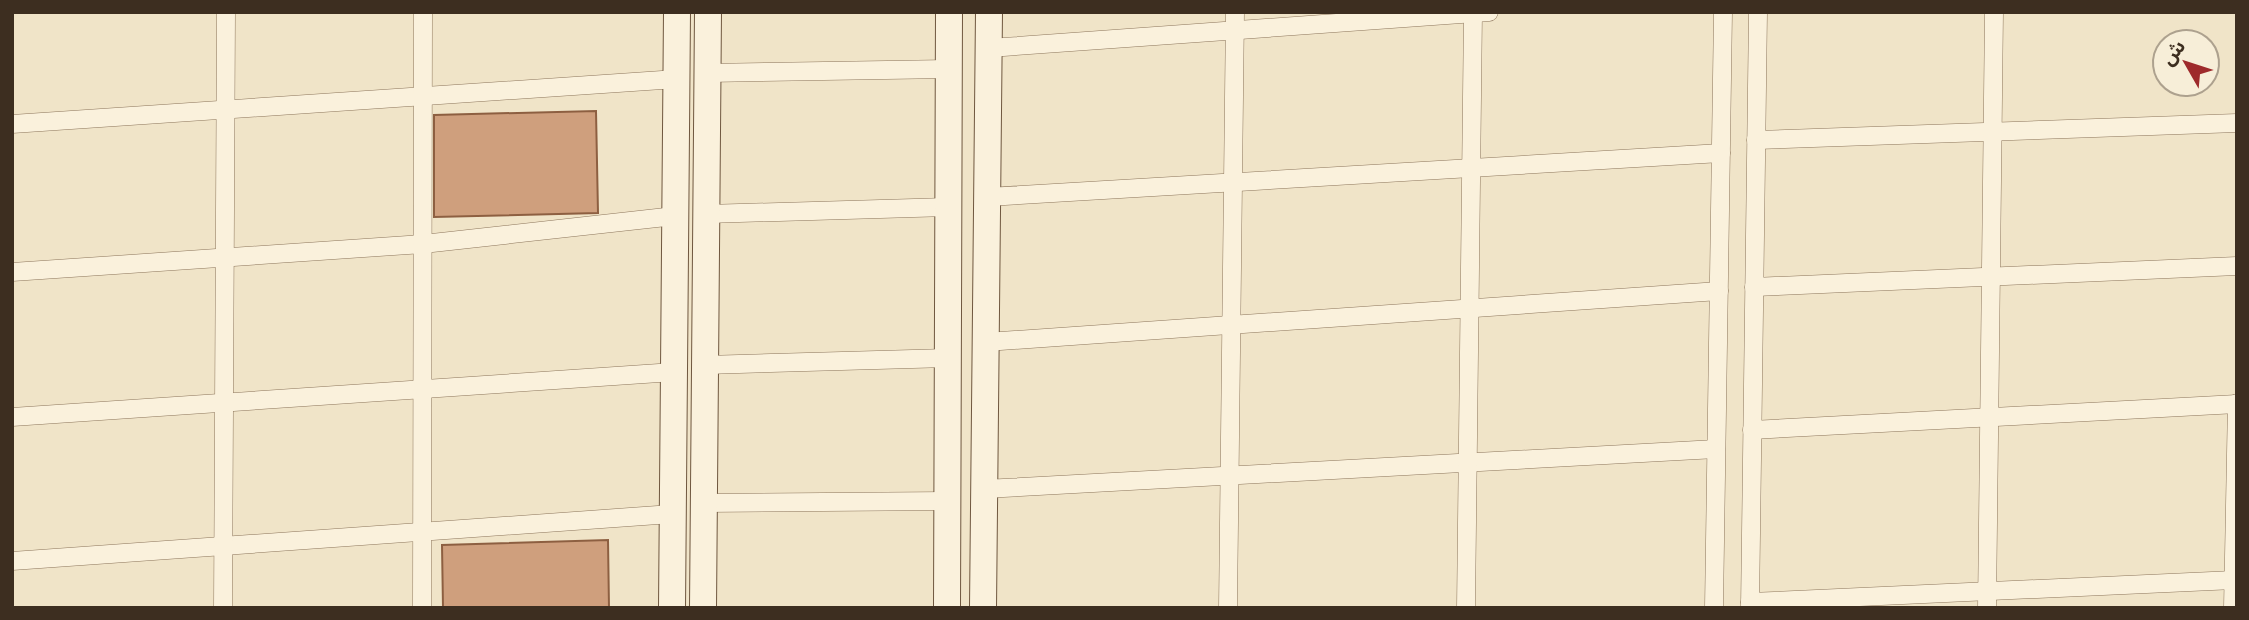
<svg xmlns="http://www.w3.org/2000/svg" width="2249" height="620" font-family="'PT Serif','Noto Sans Arabic',serif">
<style>
.building{fill:#cf9f7d;stroke:#8d5f41;stroke-width:2}
.lines{fill:none;stroke-linecap:round;stroke-linejoin:round}
.street-casing{stroke:#8d765c;stroke-width:19}
.secondary-casing{stroke:#6f573f;stroke-width:28}
.street{stroke:#faf1dc;stroke-width:18}
.secondary{stroke:#faf1dc;stroke-width:26}
</style>
<rect width="100%" height="100%" fill="#f0e4c8"/>
<g class="building">
<path d="M596,111L598,213L434,217V115Z"/>
<path d="M608,540L609,608H443L442,545Z"/>
</g>
<g class="lines">
<defs>
<g id="street">
<path d="M989,48L1489,12"/>
<path d="M707,73L948,69"/>
<path d="M12,124L677,79"/>
<path d="M1756,140L2237,123"/>
<path d="M987,197L1721,153"/>
<path d="M706,214L948,207"/>
<path d="M12,272L423,244L675,216"/>
<path d="M1754,287L2237,266"/>
<path d="M986,342L1719,291"/>
<path d="M705,365L948,358"/>
<path d="M12,417L674,372"/>
<path d="M1752,430L2237,404"/>
<path d="M984,489L1716,449"/>
<path d="M704,503L947,501"/>
<path d="M12,561L672,514"/>
<path d="M1750,602L2234,580"/>
<path d="M223,608L226,12"/>
<path d="M422,608L423,12"/>
<path d="M1228,608L1235,12"/>
<path d="M1466,608L1473,12"/>
<path d="M1714,608L1723,12"/>
<path d="M1750,608L1758,12"/>
<path d="M1987,608L1994,12"/>
<path d="M2233,608L2237,403"/>
</g>
<g id="secondary">
<path d="M672,608L677,12"/>
<path d="M703,608L708,12"/>
<path d="M947,608L949,12"/>
<path d="M983,608L989,12"/>
</g>
</defs>
<use href="#street" class="street-casing"/>
<use href="#secondary" class="secondary-casing"/>
<use href="#street" class="street"/>
<use href="#secondary" class="secondary"/>
</g>
<rect width="2249" height="620" fill="none" stroke="#3d2e20" stroke-width="28"/>
<g transform="translate(2186 63) rotate(309)"><circle r="33" fill="#f7eed8" stroke="#ada18e" stroke-width="2"/>
<path d="M0-5L12 26L0 18L-12 26Z" fill="#9e2a2b"/>
<text y="-10" font-size="19" font-weight="bold" text-anchor="middle" fill="#3d2e20">ش</text>
</g>
</svg>
